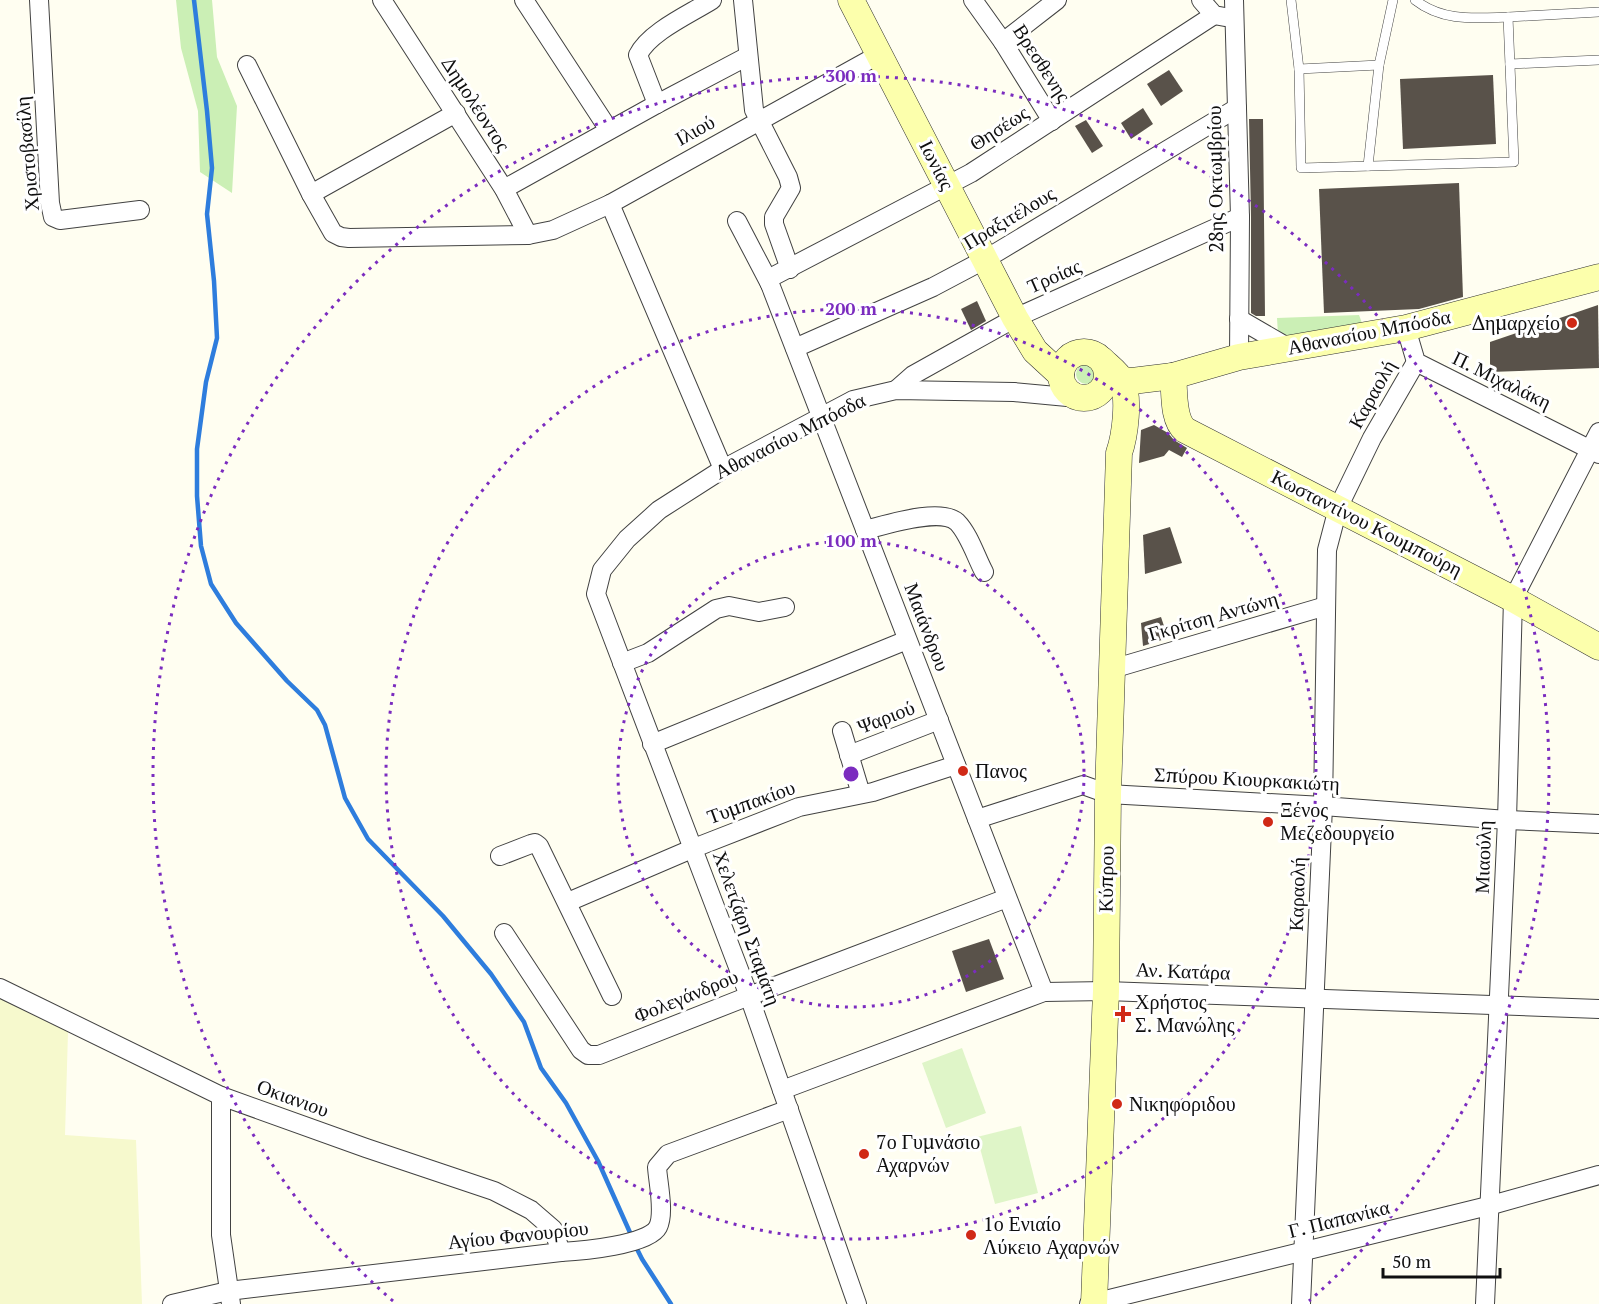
<svg xmlns="http://www.w3.org/2000/svg" width="1599" height="1304" font-family="'PT Serif',serif">
<style>
.farmland{fill:#f6f9cd}
.green{fill:#cbefb5}
.pitch{fill:#dff5c8}
.lines{fill:none;stroke-linecap:round;stroke-linejoin:round}
.stream{stroke:#2e7ddd;stroke-width:4.5}
.building{fill:#59524a}
.lane-casing{stroke:#424242;stroke-width:10}
.street-casing{stroke:#424242;stroke-width:20}
.secondary-casing{stroke:#313131;stroke-width:27}
.lane{stroke:#fff;stroke-width:9}
.street{stroke:#fff;stroke-width:18}
.secondary{stroke:#fcffac;stroke-width:26}
.ring{fill:none;stroke:#7b2cbf;stroke-width:3;stroke-dasharray:3 6}
.poi-dot{fill:#d02916;stroke:#fff;stroke-width:2}
.labels{text-anchor:middle;stroke-width:6;stroke-linejoin:round;paint-order:stroke}
.street-label{font-size:20px;fill:#0f0f0f;stroke:#fff}
.poi-label{font-size:20px;fill:#0f0f0f;stroke:#fff;text-anchor:start}
.centre{fill:#7b2cbf;stroke:#fff;stroke-width:3}
.ring-label{font-size:18px;text-anchor:middle;font-weight:bold;fill:#7b2cbf;stroke:#fff;stroke-width:6;stroke-linejoin:round;paint-order:stroke}
</style>
<rect width="100%" height="100%" fill="#fffef1"/>
<path class="farmland" d="M0,997L68,1032L65,1135L136,1140L142,1304H0Z"/>
<g class="green">
<path d="M176,0H212L217,57L237,106L232,193L200,172L198,111L181,48Z"/>
<path d="M1359,315L1362,323L1290,338L1278,334L1277,318Z"/>
<circle cx="1086" cy="374" r="10"/>
</g>
<g class="pitch">
<path d="M962,1048L986,1113L946,1128L922,1063Z"/>
<path d="M1021,1126L1038,1193L995,1204L977,1137Z"/>
</g>
<g class="lines">
<g class="stream">
<path d="M194,0L207,111L212,168L207,214L214,281L217,338L206,382L197,449V496L201,546L211,584L236,623L287,681L317,710L325,725L345,798L368,839L443,916L491,974L524,1022L541,1068L566,1103L598,1161L632,1237"/>
<path d="M635,1245L642,1259L671,1304"/>
</g>
</g>
<g class="building">
<path d="M1169,70L1183,91L1161,106L1147,84Z"/>
<path d="M1493,75L1496,144L1403,149L1400,79Z"/>
<path d="M1143,108L1153,124L1131,139L1121,123Z"/>
<path d="M1249,119H1263L1265,316H1256L1251,313V217Z"/>
<path d="M1086,120L1103,146L1092,153L1075,126Z"/>
<path d="M1459,183L1463,297L1419,309L1324,313L1319,189Z"/>
<path d="M977,301L986,321L971,330L961,309Z"/>
<path d="M1598,305L1599,368L1490,372V342Z"/>
<path d="M1154,425L1168,433L1174,440L1187,448L1182,457L1169,450L1164,456L1139,463L1141,430Z"/>
<path d="M1170,527L1182,563L1145,574L1143,535Z"/>
<path d="M1161,617L1168,638L1143,646L1141,623Z"/>
<path d="M989,939L1004,979L966,992L952,951Z"/>
</g>
<g class="lines">
<defs>
<g id="lane">
<path d="M1291,0L1299,69L1301,168L1514,162L1508,17L1599,12"/>
<path d="M1415,0C1443,22 1475,18 1508,17"/>
<path d="M1510,64L1599,60"/>
<path d="M1299,69L1379,65"/>
<path d="M1368,166L1379,65L1393,0"/>
</g>
<g id="street">
<path d="M39,0L50,203L53,217L60,220L140,210"/>
<path d="M382,0L504,189L528,235"/>
<path d="M524,0L609,130"/>
<path d="M743,0L754,110L788,177L791,188L774,217V224L790,269"/>
<path d="M973,0L1003,42L1052,121"/>
<path d="M1201,0L1214,15L1225,17"/>
<path d="M1234,0L1240,217L1239,357"/>
<path d="M1003,42L1057,0"/>
<path d="M247,65L311,194L333,233L341,237L349,238L528,235L553,230L610,204L880,54"/>
<path d="M657,104L638,55C649,32 690,14 712,0"/>
<path d="M504,189L657,104L748,56"/>
<path d="M311,194L456,113"/>
<path d="M610,204L723,469"/>
<path d="M737,221L770,284"/>
<path d="M1239,319L1289,348"/>
<path d="M1406,328L1416,362L1599,454"/>
<path d="M795,348L933,287L984,260L1237,108"/>
<path d="M896,390L913,375L1015,318L1240,217"/>
<path d="M865,530C886,525 940,507 957,522C969,534 976,557 984,572"/>
<path d="M622,663L648,653L716,609L729,606L759,612L785,607"/>
<path d="M1112,669L1326,606"/>
<path d="M842,731L861,794"/>
<path d="M652,744L907,640"/>
<path d="M849,755L939,720"/>
<path d="M977,819L1083,785L1108,794L1323,806L1507,820L1599,824"/>
<path d="M500,856L531,844L535,843L539,846L612,996"/>
<path d="M568,902L694,848L799,807L873,792L956,765"/>
<path d="M504,933L581,1050L588,1055H599L749,996L1007,898"/>
<path d="M0,988L221,1096L366,1148L494,1191L531,1210L553,1229L561,1252"/>
<path d="M1044,992L768,279L971,173L1214,15"/>
<path d="M782,1090L1044,992L1106,991L1599,1009"/>
<path d="M221,1096V1235L231,1304"/>
<path d="M172,1304L228,1291L561,1252C581,1251 649,1245 658,1227C665,1213 658,1183 657,1167L668,1154L789,1109"/>
<path d="M857,1304L749,996L596,594L602,570L627,539L659,510L723,469L853,400L896,390L1014,392L1078,398"/>
<path d="M1089,1304L1488,1206L1599,1175"/>
<path d="M1301,1304L1323,806L1327,550L1338,508L1372,438L1416,362"/>
<path d="M1485,1304L1507,820L1513,599L1599,432"/>
</g>
<g id="secondary">
<path d="M851,0L1015,318L1035,351L1061,375"/>
<circle cx="1084" cy="375" r="23"/>
<path d="M1173,376C1175,391 1172,419 1185,430L1513,599L1599,647"/>
<path d="M1122,380L1132,381L1173,376L1239,357L1406,328L1599,277"/>
<path d="M1094,1304L1106,991L1108,794L1119,453C1125,436 1130,398 1122,381C1118,373 1108,366 1102,360"/>
</g>
</defs>
<use href="#lane" class="lane-casing"/>
<use href="#street" class="street-casing"/>
<use href="#secondary" class="secondary-casing"/>
<use href="#lane" class="lane"/>
<use href="#street" class="street"/>
<use href="#secondary" class="secondary"/>
</g>
<g class="ring">
<circle cx="851" cy="774" r="233"/>
<circle cx="851" cy="774" r="465"/>
<path d="M393 1301A698 698 0 1 1 1309 1301"/>
</g>
<g class="poi-dot">
<circle cx="1572" cy="323" r="6"/>
<circle cx="963" cy="771" r="6"/>
<circle cx="1268" cy="822" r="6"/>
<path d="M1120 1005h6v6h6v6h-6v6h-6v-6h-6v-6h6z"/>
<circle cx="1117" cy="1104" r="6"/>
<circle cx="864" cy="1154" r="6"/>
<circle cx="971" cy="1235" r="6"/>
</g>
<g class="labels">
<g class="street-label">
<text transform="translate(1042 63) rotate(57)" y="7">Βρεσθενης</text>
<text transform="translate(476 104) rotate(57)" y="7">Δημολέοντος</text>
<text transform="translate(999 128) rotate(-33)" y="7">Θησέως</text>
<text transform="translate(695 130) rotate(-29)" y="7">Ιλιού</text>
<text transform="translate(27 154) rotate(-95)" y="7">Χριστοβασίλη</text>
<text transform="translate(937 165) rotate(63)" y="7">Ιωνίας</text>
<text transform="translate(1215 179) rotate(-91)" y="7">28ης Οκτωμβρίου</text>
<text transform="translate(1009 218) rotate(-31)" y="7">Πραξιτέλους</text>
<text transform="translate(1054 276) rotate(-24)" y="7">Τροίας</text>
<text transform="translate(1369 332) rotate(-11)" y="7">Αθανασίου Μπόσδα</text>
<text transform="translate(1502 380) rotate(26)" y="7">Π. Μιχαλάκη</text>
<text transform="translate(1372 394) rotate(-61)" y="7">Καραολή</text>
<text transform="translate(790 436) rotate(-27)" y="7">Αθανασίου Μπόσδα</text>
<text transform="translate(1367 523) rotate(27)" y="7">Κωσταντίνου Κουμπούρη</text>
<text transform="translate(1213 616) rotate(-16)" y="7">Γκρίτση Αντώνη</text>
<text transform="translate(927 627) rotate(69)" y="7">Μαιάνδρου</text>
<text transform="translate(886 717) rotate(-21)" y="7">Ψαριού</text>
<text transform="translate(1247 779) rotate(3)" y="7">Σπύρου Κιουρκακιώτη</text>
<text transform="translate(751 802) rotate(-20)" y="7">Τυμπακίου</text>
<text transform="translate(1483 857) rotate(-88)" y="7">Μιαούλη</text>
<text transform="translate(1106 879) rotate(-89)" y="7">Κύπρου</text>
<text transform="translate(1297 894) rotate(-88)" y="7">Καραολή</text>
<text transform="translate(747 928) rotate(70)" y="7">Χελετζάρη Σταμάτη</text>
<text transform="translate(1183 971) rotate(2)" y="7">Αν. Κατάρα</text>
<text transform="translate(686 996) rotate(-22)" y="7">Φολεγάνδρου</text>
<text transform="translate(293 1098) rotate(20)" y="7">Οκιανιου</text>
<text transform="translate(1339 1219) rotate(-14)" y="7">Γ. Παπανίκα</text>
<text transform="translate(518 1235) rotate(-6)" y="7">Αγίου Φανουρίου</text>
</g>
<g class="poi-label">
<text x="1560" y="330" text-anchor="end">Δημαρχείο</text>
<text x="975" y="778">Πανος</text>
<text x="1280" y="817">Ξένος<tspan x="1280" dy="23">Μεζεδουργείο</tspan></text>
<text x="1135" y="1009">Χρήστος<tspan x="1135" dy="23">Σ. Μανώλης</tspan></text>
<text x="1129" y="1111">Νικηφοριδου</text>
<text x="876" y="1149">7ο Γυμνάσιο<tspan x="876" dy="23">Αχαρνών</tspan></text>
<text x="983" y="1231">1ο Ενιαίο<tspan x="983" dy="23">Λύκειο Αχαρνών</tspan></text>
</g>
</g>
<circle cx="851" cy="774" r="9" class="centre"/>
<g class="ring-label">
<text x="851" y="82">300 m</text>
<text x="851" y="315">200 m</text>
<text x="851" y="547">100 m</text>
</g>
<path d="M1383 1268v9h117v-9" fill="none" stroke="#0f0f0f" stroke-width="3"/>
<text x="1392" y="1268" font-size="18" fill="#0f0f0f" stroke="#ffffff" stroke-width="4.5" paint-order="stroke">50 m</text>
</svg>
